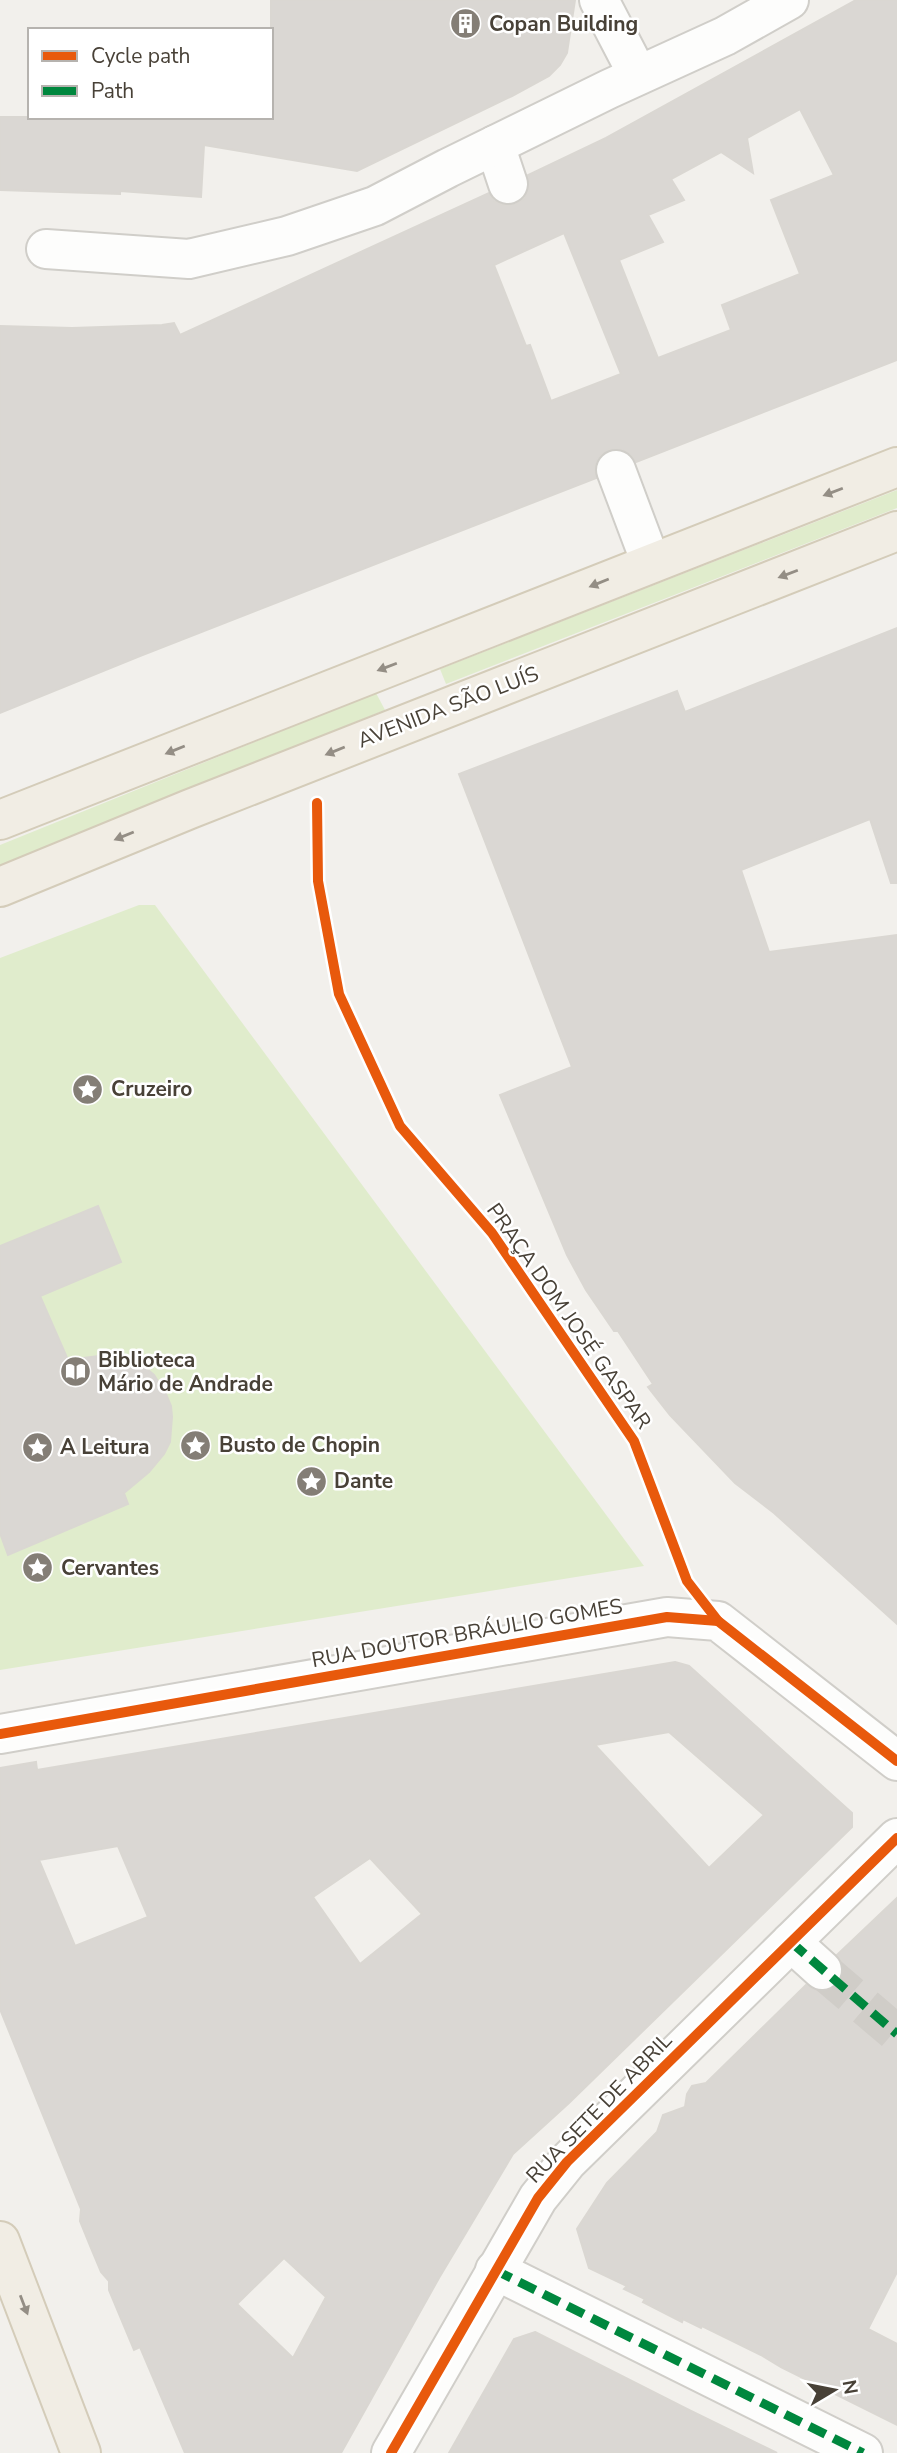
<svg xmlns="http://www.w3.org/2000/svg" width="897" height="2453" font-family="'Nunito Sans',sans-serif">
<style>
.green{fill:#e0eccc}
.building{fill:#dad7d3;stroke:#dad7d2;stroke-width:2;fill-rule:evenodd}
.lines{fill:none;stroke-linecap:round;stroke-linejoin:round}
.minor-tunnel{stroke:#d0cdc8;stroke-width:38;stroke-dasharray:38 19;stroke-linecap:butt}
.minor-casing{stroke:#d0cec9;stroke-width:42}
.major-casing{stroke:#d4ccb9;stroke-width:42}
.minor{stroke:#fdfdfc;stroke-width:38}
.major{stroke:#f1ede4;stroke-width:38}
.quiet{stroke:#00873e;stroke-width:9;stroke-dasharray:18 9;stroke-linecap:butt}
.cycleway-casing{stroke:#fff;stroke-width:15}
.cycleway{stroke:#e8590c;stroke-width:10}
.oneway{fill:#948e85}
.labels{text-anchor:middle;stroke-width:5;stroke-linejoin:round;paint-order:stroke}
.poi-label{font-size:21px;font-weight:bold;fill:#484137;stroke:#fff;text-anchor:start}
.street-label{font-size:21px;fill:#484137;stroke:#fff}
</style>
<rect width="100%" height="100%" fill="#f2f0ec"/>
<g class="green">
<path d="M897,490V508L446,684L440,669Z"/>
<path d="M376,693L385,710L0,865V845Z"/>
<path d="M139,905H155L644,1566L0,1670V958Z"/>
</g>
<g class="building">
<path d="M271,0H575L567,53L560,65L549,76L512,96L357,171L204,145L201,197L120,191V194L0,190V117H271Z"/>
<path d="M856,0H897V360L636,462L630,454L620,449L608,450L600,456L595,466L596,478L140,656L0,713V326L72,328L162,325L174,323L180,335L489,193L494,201L503,205L516,204L525,198L529,189L528,175L606,138ZM800,109L834,175L771,200L800,274L722,305L731,330L658,358L619,260L663,242L648,215L684,200L671,179L721,152L753,173L747,138ZM564,233L621,374L551,401L530,345L526,346L494,265Z"/>
<path d="M897,628V883H891L870,819L741,870L769,952L897,935V1624L774,1513L735,1483L670,1415L648,1387L653,1384L618,1331H614L586,1290L567,1255L500,1095L572,1067L459,774L677,691L685,712Z"/>
<path d="M98,1206L121,1262L40,1296L68,1360L114,1354L136,1360L154,1375L166,1394L171,1406L172,1417L170,1442L164,1454L149,1472L124,1493L128,1504L8,1555L0,1533V1246Z"/>
<path d="M675,1662L689,1666L852,1813V1827L569,2103L513,2154L439,2278L341,2453H185L140,2347L134,2350L109,2290V2281L101,2272L91,2248L80,2221L81,2209L0,2009V1768L36,1762L37,1770ZM669,1732L764,1815L709,1868L595,1745ZM118,1846L148,1917L75,1946L39,1860ZM370,1858L422,1914L360,1964L313,1897ZM284,2258L326,2297L293,2358L237,2304Z"/>
<path d="M897,1898V2272L868,2329L897,2344V2425L781,2367L761,2355L702,2326L701,2328L683,2319L682,2322L643,2302L645,2299L624,2289L627,2286L589,2268L577,2229L607,2183L657,2132L663,2115L685,2107L687,2094L692,2086L706,2083L806,1985L818,1991H828L838,1985L843,1974V1964L837,1955Z"/>
<path d="M535,2332L687,2409L777,2453H449L514,2339Z"/>
</g>
<g class="lines">
<path class="minor-tunnel" d="M822,1970L897,2034"/>
<defs>
<g id="minor">
<path d="M599,0L638,75"/>
<path d="M495,145L508,184"/>
<path d="M46,249L189,259L287,236L375,206L448,168L609,89L725,36L789,0"/>
<path d="M616,470L651,563"/>
<path d="M0,1734L667,1617L718,1621L897,1761"/>
<path d="M791,1942L822,1970"/>
<path d="M495,2270L863,2453"/>
<path d="M391,2453L538,2198L567,2162L897,1838"/>
</g>
<g id="major">
<path d="M0,820L897,467"/>
<path d="M0,887L190,809L897,531"/>
<path d="M0,2241L81,2453"/>
</g>
</defs>
<use href="#minor" class="minor-casing"/>
<use href="#major" class="major-casing"/>
<use href="#minor" class="minor"/>
<use href="#major" class="major"/>
<g class="quiet">
<path d="M791,1942L897,2034"/>
<path d="M495,2270L863,2453"/>
</g>
<defs>
<g id="cycleway">
<path d="M317,803L318,881L339,994L400,1126L492,1233L634,1441L687,1581L718,1621L897,1761"/>
<path d="M0,1734L667,1617L718,1621"/>
<path d="M391,2453L538,2198L567,2162L897,1838"/>
</g>
</defs>
<use href="#cycleway" class="cycleway-casing"/>
<use href="#cycleway" class="cycleway"/>
</g>
<defs><path id="oneway-solid" d="M-6-.8H1V-3.2L6.5 0L1 3.2V.8H-6Z" transform="scale(1.75)"/></defs>
<g class="oneway">
<use href="#oneway-solid" transform="translate(833 492) rotate(159)"/>
<use href="#oneway-solid" transform="translate(788 574) rotate(159)"/>
<use href="#oneway-solid" transform="translate(599 583) rotate(158)"/>
<use href="#oneway-solid" transform="translate(387 667) rotate(159)"/>
<use href="#oneway-solid" transform="translate(175 750) rotate(158)"/>
<use href="#oneway-solid" transform="translate(335 751) rotate(158)"/>
<use href="#oneway-solid" transform="translate(124 836) rotate(158)"/>
<use href="#oneway-solid" transform="translate(24 2305) rotate(69)"/>
</g>
<defs>
<symbol id="building-disc" viewBox="-11 -11 22 22"><circle r="9.5" fill="#847e76" stroke="#fff"/><path d="M-4-6H4V6H1V3H-1V6H-4ZM-2.5-4.3h1.7v1.8h-1.7ZM.8-4.3h1.7v1.8H.8ZM-2.5-1h1.7V.8h-1.7ZM.8-1h1.7V.8H.8Z" fill="#fff"/></symbol>
<symbol id="sight-disc" viewBox="-11 -11 22 22"><circle r="9.5" fill="#847e76" stroke="#fff"/><path d="M0-6L1.8-2.2L6-1.7L2.9 1.2L3.7 5.4L0 3.3L-3.7 5.4L-2.9 1.2L-6-1.7L-1.8-2.2Z" fill="#fff"/></symbol>
<symbol id="library-disc" viewBox="-11 -11 22 22"><circle r="9.5" fill="#847e76" stroke="#fff"/><path d="M-6-4Q-3-5.5-.7-3.5V5Q-3 3-6 4ZM6-4Q3-5.5 .7-3.5V5Q3 3 6 4Z" fill="#fff"/></symbol>
</defs>
<g fill-rule="evenodd">
<use href="#building-disc" x="448" y="6" width="35" height="35"/>
<use href="#sight-disc" x="70" y="1072" width="35" height="35"/>
<use href="#library-disc" x="58" y="1354" width="35" height="35"/>
<use href="#sight-disc" x="178" y="1428" width="35" height="35"/>
<use href="#sight-disc" x="20" y="1430" width="35" height="35"/>
<use href="#sight-disc" x="294" y="1464" width="35" height="35"/>
<use href="#sight-disc" x="20" y="1550" width="35" height="35"/>
</g>
<g class="labels">
<g class="poi-label">
<text x="489" y="31">Copan Building</text>
<text x="111" y="1096">Cruzeiro</text>
<text x="98" y="1367">Biblioteca<tspan x="98" dy="24">Mário de Andrade</tspan></text>
<text x="219" y="1452">Busto de Chopin</text>
<text x="60" y="1454">A Leitura</text>
<text x="334" y="1488">Dante</text>
<text x="61" y="1575">Cervantes</text>
</g>
<g class="street-label">
<text transform="translate(448 707) rotate(-21)" y="7">AVENIDA SÃO LUÍS</text>
<text transform="translate(569 1316) rotate(55)" y="7">PRAÇA DOM JOSÉ GASPAR</text>
<text transform="translate(467 1633) rotate(-10)" y="7">RUA DOUTOR BRÁULIO GOMES</text>
<text transform="translate(599 2108) rotate(-46)" y="7">RUA SETE DE ABRIL</text>
</g>
</g>
<rect x="28" y="28" width="245" height="91" fill="#ffffff" stroke="#b6b3af" stroke-width="2"/>
<rect x="42" y="51" width="35" height="10" fill="#e8590c" stroke="#b6b3af" stroke-width="2"/>
<text x="91" y="63" font-size="21" fill="#484137">Cycle path</text>
<rect x="42" y="86" width="35" height="10" fill="#00873e" stroke="#b6b3af" stroke-width="2"/>
<text x="91" y="98" font-size="21" fill="#484137">Path</text>
<g transform="translate(834 2390) rotate(80)" stroke="#ffffff" stroke-width="5" paint-order="stroke">
<path d="M0-5L12 26L0 18L-12 26Z" fill="#484137"/>
<text y="-10" font-size="19" font-weight="bold" text-anchor="middle" fill="#484137">N</text>
</g>
</svg>
